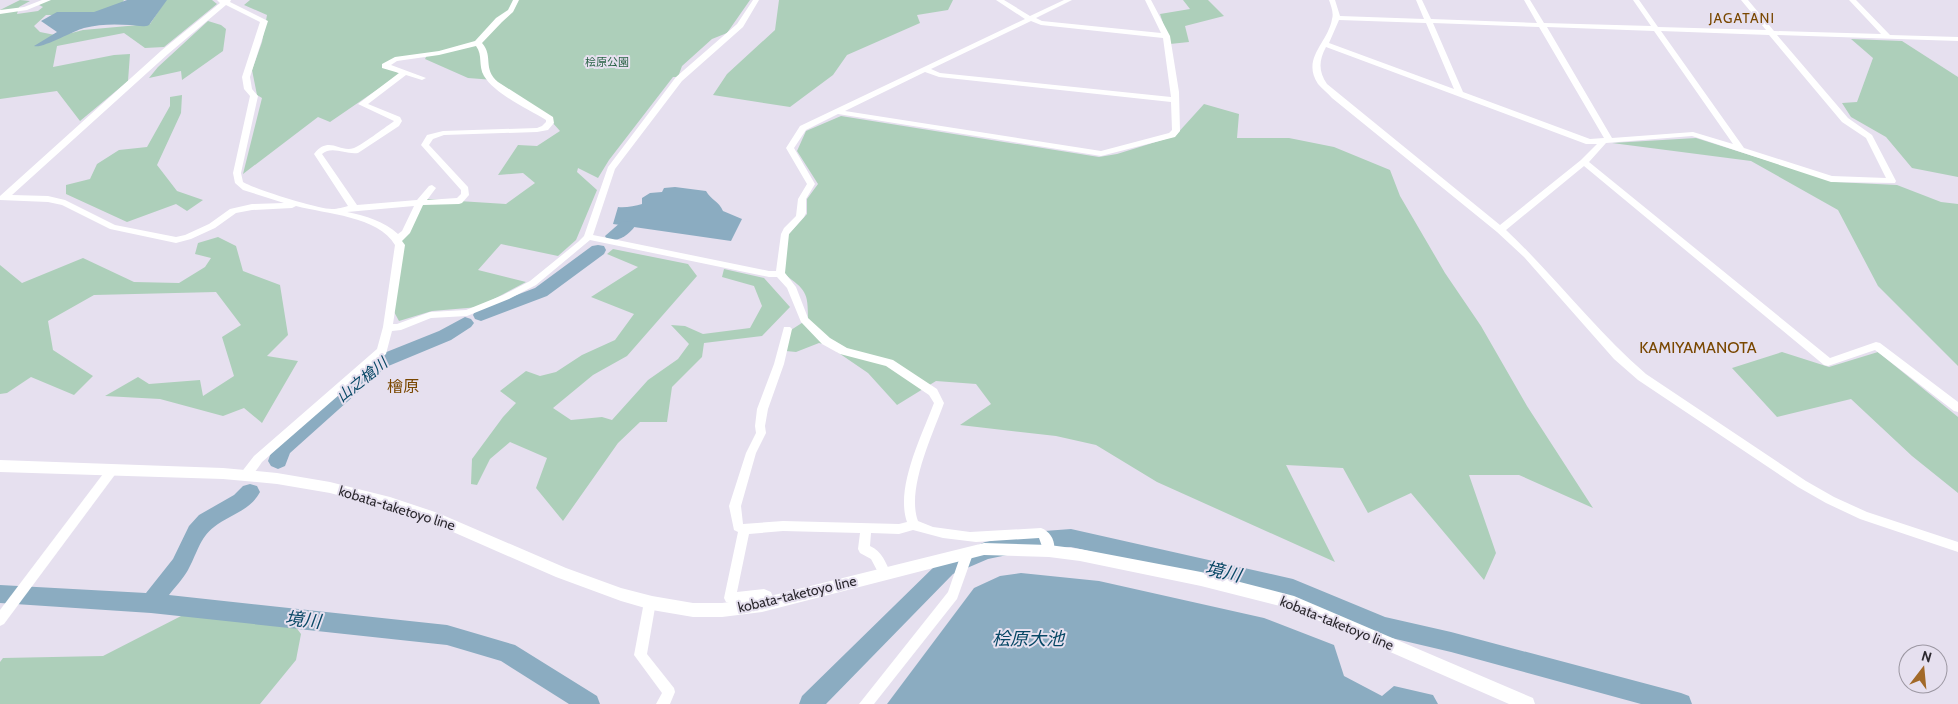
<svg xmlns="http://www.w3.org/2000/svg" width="1958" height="704" font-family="Cabin,'Noto Sans JP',sans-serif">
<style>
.green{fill:#adcfba}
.water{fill:#8bacc1}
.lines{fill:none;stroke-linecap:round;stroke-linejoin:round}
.river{fill:#8bacc1;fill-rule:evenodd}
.minor{fill:#fff;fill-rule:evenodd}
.major{fill:#fff;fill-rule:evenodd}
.labels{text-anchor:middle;stroke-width:4;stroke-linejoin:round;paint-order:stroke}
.far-park-label{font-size:11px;fill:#296245;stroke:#e6e0ef}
.far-quarter-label{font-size:14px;letter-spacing:1px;fill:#794700;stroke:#e6e0ef}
.street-label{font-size:14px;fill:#2c292f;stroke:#e6e0ef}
.water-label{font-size:15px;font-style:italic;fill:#074765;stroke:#e6e0ef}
.quarter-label{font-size:16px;fill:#794700;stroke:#e6e0ef}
.near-water-label{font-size:18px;font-style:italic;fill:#074765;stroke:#e6e0ef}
</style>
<rect width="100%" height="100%" fill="#e6e0ef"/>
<g class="green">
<path d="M20,0L30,1L19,7L17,14L38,11L43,7L39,5L44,0H124L122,3L89,15H46L34,26L40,32L60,36L83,30L150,24L166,0H212L217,4L164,47L145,48L124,33L57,46L53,67L114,55L130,54L128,81L80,121L57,91L0,99V10Z"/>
<path d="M250,0H750L727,33L712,39L682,66L678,77H673L609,160L598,178L578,168L577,172L597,190L576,240L558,256L501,244L478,270L526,282L479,307L432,311L399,321L393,310L400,237L427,199L506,204L535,183L523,173L498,175L518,145L537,146L560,131L543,112L494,80L468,78L425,59L427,55L395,59L386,66L400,74L330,122L318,117L243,174L262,98L257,95L252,70L262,42L267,15L244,5Z"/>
<path d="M779,0H953L948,10L917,15L920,23L847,55L833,75L790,107L713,95L727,74L775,30Z"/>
<path d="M1183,0H1208L1224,16L1185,26L1189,42L1170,44L1160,14L1190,9Z"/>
<path d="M208,21L221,25L226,29L223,51L182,80L181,71L149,78L158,67Z"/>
<path d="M1851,39L1902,41L1958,77V177L1912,168L1886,137L1851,117L1842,103L1857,102L1873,58Z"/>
<path d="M182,95L181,113L157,165L177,191L203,200L187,211L176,204L127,222L66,194V185L90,179L97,164L119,150L147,147L170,106V97Z"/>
<path d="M1204,104L1239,114L1237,138H1289L1334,147L1390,170L1400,196L1445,273L1481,326L1527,406L1593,508L1519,475H1469L1496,553L1484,580L1411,493L1368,513L1343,468L1286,465L1335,562L1157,482L1096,445L1056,436L960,425L991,404L976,384L936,381L897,405L868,373L827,345L819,343L796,352L786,351L791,330L808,319C808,292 806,290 784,274L788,235L807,214V199L818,184L797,151L806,131L841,116L1099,157L1117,154L1175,136Z"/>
<path d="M1696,138L1835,182L1897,185L1941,202L1958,204V366L1878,286L1838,210L1751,161L1612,143Z"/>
<path d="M218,237L236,246L243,271L280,285L288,335L267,356L298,361L262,423L244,408L223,416L160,399L105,396L138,377L149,384L200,380L203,396L234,376L222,337L241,325L216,292L94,295L48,321L53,350L93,376L74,395L31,377L7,393L0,394V265L22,283L83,258L134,282L179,283L205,267L211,258L195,254L198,243Z"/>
<path d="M613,249L688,264L697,276L627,356L593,375L553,408L571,420L602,417L612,420L648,380L678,359L689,344L671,325L685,326L703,334L750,328L762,306L754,286L722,277L724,269L764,278L790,307L762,336L704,343L702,357L672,387L667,422H640L618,443L563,521L536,488L547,458L510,442L490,459L477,485L471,484L472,459L503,417L516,403L500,391L526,371L540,376L556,372L582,355L615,340L634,314L591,297L638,267L607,254Z"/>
<path d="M1782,352L1829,367L1878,352L1958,417V493L1912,456L1851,399L1777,417L1732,368Z"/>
<path d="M185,614L292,622L301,634L296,660L260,704H0V662L3,658L103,656Z"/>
</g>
<g class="water">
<path d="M127,0H167L149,25C143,28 137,25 130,25C115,24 99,24 84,28C73,31 42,49 34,46L57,32L41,21L57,12H94Z"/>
<path d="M675,187L706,191C711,200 719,201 723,211L742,219L731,241L613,224L618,207C625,208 635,206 642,204V198L650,193L662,192L664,188Z"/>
<path d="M1021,573L1099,581L1264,618L1334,645L1344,676L1382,696L1394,686L1433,695L1438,704H887L974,588L1000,576Z"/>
</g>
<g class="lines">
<g class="river">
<path d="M627,221L633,222L635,226C629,235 618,242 607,240L605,236L621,222Z"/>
<path d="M598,245L604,246L606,250L604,254L547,296L481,321L475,319L473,315L475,311L535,288L592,246Z"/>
<path d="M465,317L471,319L474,323L471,327L451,340L386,367L290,453L285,466L278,469L271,466L268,461L274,444L374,357L439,331Z"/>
<path d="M250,484L257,486L260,492C250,511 229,515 214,527C200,537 196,556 188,570C183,579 175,587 169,595L447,625L515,645L597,696L600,704H569L501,661L447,645L151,613L0,603V585L146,593L173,559L189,526L199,515L234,495L243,486Z"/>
<path d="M1071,529L1293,579L1385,617L1451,632L1681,693L1689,696L1692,704H1641L1451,652L1383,636L1291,597L1071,547L1031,550L988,559L953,574L826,704H799L802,696L939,562L985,542L1031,532Z"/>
</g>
<g class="minor">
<path d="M42,0H51L27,10L0,14V10L24,7Z"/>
<path d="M217,0H231L230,2L268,21L250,77L252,89L258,96L241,173L243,182C254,189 320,210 333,209C337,209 344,207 348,206L314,154C329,135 339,153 354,148C362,145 384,128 393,122L394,121L358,104L399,73L382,68V64L395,57L439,51L475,41L496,18L508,10L513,0H519L513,12L502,22L482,43C494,57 482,68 498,82L553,117L554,123L548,130L537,132L444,135L433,139L429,145L468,187L469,195L462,203L459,204L423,205L410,233L402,241L405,245L393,324H397L430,312L466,310L503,295L530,281L578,242L584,236L608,167L676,77L737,24L753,0H759L743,27L682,81L615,169L593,235L769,271H776L781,234L784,228L796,216L798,199L807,184L786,148L800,126L1025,19L996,0H1004L1030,16L1064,0H1072L1036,18L1042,21L1161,33L1145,0H1151L1170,36L1179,92L1180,131L1175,137L1101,156L838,114L806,130L794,148L815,184L806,199V213L804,217L789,234L785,273L796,287L808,318L830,338L847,348L893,360L937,389L944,403C933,434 906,489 918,521L933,527L970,532L1041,528C1052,532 1057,544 1053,555L1049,556L1045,555L1039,538L976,542L943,538L913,530L899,534L871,533L870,546C882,551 886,563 891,574L889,578L885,579L881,578L871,559L860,553L858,549L860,533L783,531L749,534L737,592L764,589L771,592L775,603L773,607L769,608L765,607L762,600L730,603L726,602L724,598L738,532L734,530L729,506L746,453L756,433L755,426L757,409L774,364L784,327H790L792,329L784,364L768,409L765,426L766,433L756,453L741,506L743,524L783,521L899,524L907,522C895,488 922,435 934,403L929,395L886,366L840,354L822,344L801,322L787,288L777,277H769L590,240L536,285L509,299L467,316L431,318L401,330L392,331L386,354L262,462C257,469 251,480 242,477L240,474L254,456L377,349L383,327L395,245C378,216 326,214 296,206L292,208L252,210L236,213L215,228L191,239L176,243L110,229L62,205L48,202L0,200V196L162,50L220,3ZM226,5L260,22L242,77L244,89L250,96L233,173L235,183L243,190L284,203L252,204L230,209L209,224L185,235L176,237L115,225L65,200L48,196L12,195L168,54ZM1031,21L1041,25L1163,38L1171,97L940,73L931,69ZM476,46C483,55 478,66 484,76C495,94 528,109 546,120V122L542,126L537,128L443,131L427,135L421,145L461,190V194L457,198L427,200L436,188L432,185L429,186L417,200L357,205L322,154C332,145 346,155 358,153L399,126L402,121L400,117L368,104L406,75L422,80L426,78L391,65L397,61L439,55ZM925,72L939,77L1171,102L1172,130L1169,133L1101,151L845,111ZM414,206L402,231L398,234C384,221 366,216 347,212Z"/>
<path d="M1329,0H1335L1340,16L1424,19L1416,0H1422L1431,19L1537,23L1524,0H1530L1544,23L1651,26L1633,0H1639L1658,27L1766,30L1741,0H1748L1774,31L1881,34L1849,0H1856L1890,35L1958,37V41L1777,35L1848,118L1872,135L1896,181L1895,183L1831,182L1692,136L1606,143L1589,162L1830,358L1876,342L1880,343L1958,402V412L1954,411L1875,350L1828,366L1824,365L1584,166L1506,230C1555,276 1595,330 1646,374L1806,481L1834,497L1867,512L1958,542V552L1860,519L1826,503L1798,487L1638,380L1614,359L1524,257L1497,232L1332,98C1328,93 1322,89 1318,84C1301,58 1328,43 1332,19C1334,13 1331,6 1329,0ZM1339,20L1426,23L1454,89L1329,43ZM1433,23L1539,27L1604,138L1590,139L1463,92ZM1547,27L1654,31L1733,144L1693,132L1612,138ZM1661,31L1769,35L1842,122L1866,138L1886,178L1832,176L1744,148ZM1326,47L1586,144H1597L1581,160L1500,225L1327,84C1318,71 1319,60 1326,47Z"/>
<path d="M113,465L117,466L119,469L117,472L4,624L0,626V610L109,466Z"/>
<path d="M967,549L971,550L973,554L957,599L874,704H859L948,592L961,554L963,550Z"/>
<path d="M650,597L654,598L656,602L647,654L674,688L675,692L670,704H656L662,693L634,655L644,602L646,598Z"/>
</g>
<path class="major" d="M0,460L223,468L277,473L330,482L390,497L438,513L566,568L621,588L652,596L693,603H722L762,598L984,543L1049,545L1080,549L1201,572L1294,596L1533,698L1535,704H1509L1292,609L1201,586L1080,561L1049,557L984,555L762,612L722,617H693L652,610L621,601L556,577L428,521L390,509L330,493L277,484L223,479L0,472Z"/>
</g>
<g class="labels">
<g class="far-park-label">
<text x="607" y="66">桧原公園</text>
</g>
<g class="far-quarter-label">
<text x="1742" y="23">JAGATANI</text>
</g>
<g class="street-label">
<text transform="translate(397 508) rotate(17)" y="5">kobata-taketoyo line</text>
<text transform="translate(797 594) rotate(-13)" y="5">kobata-taketoyo line</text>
<text transform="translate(1337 623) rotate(22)" y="5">kobata-taketoyo line</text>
</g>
<g class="water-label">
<text transform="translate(362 380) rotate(-39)" y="5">山之槍川</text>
</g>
<g class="quarter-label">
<text x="1698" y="353">KAMIYAMANOTA</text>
<text x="403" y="392">檜原</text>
</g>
<g class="near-water-label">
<text transform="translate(1223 572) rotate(13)" y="6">境川</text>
<text transform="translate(303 620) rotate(6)" y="6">境川</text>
<text x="1028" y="645">桧原大池</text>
</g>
</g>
<g transform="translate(1923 669) rotate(16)"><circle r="24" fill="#e6e0ef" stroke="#9c97a2"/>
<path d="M0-4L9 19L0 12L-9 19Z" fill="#a26928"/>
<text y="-8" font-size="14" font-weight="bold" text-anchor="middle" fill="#2c292f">N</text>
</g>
</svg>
